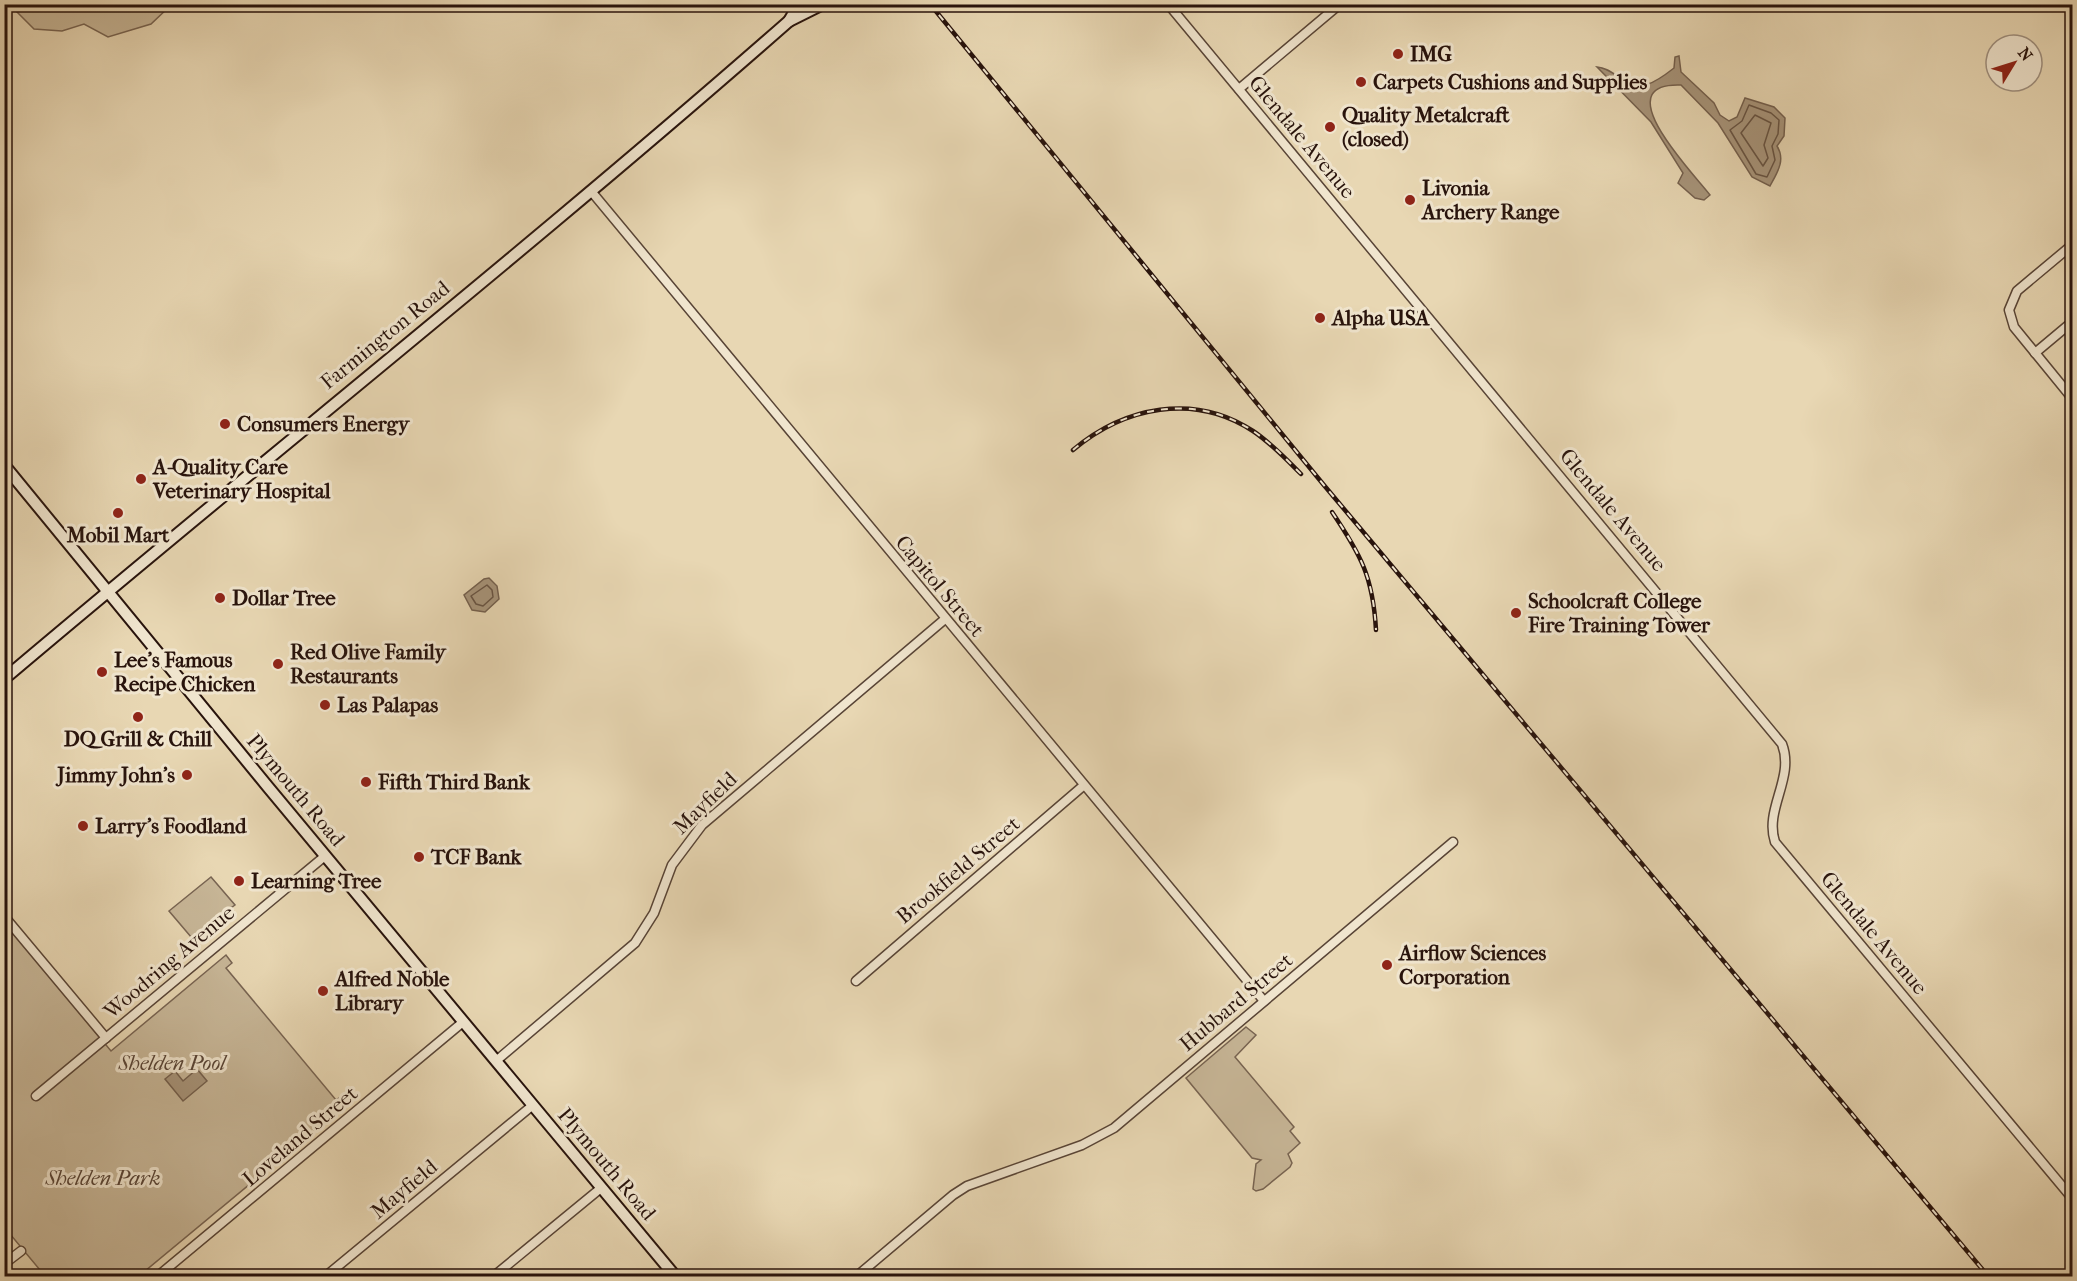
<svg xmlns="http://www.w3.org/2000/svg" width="2077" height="1281" font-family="'IM FELL French Canon',serif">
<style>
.green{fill:#c7b697;stroke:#786452;stroke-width:1.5}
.water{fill:#a7947a;stroke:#74604e;stroke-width:1.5}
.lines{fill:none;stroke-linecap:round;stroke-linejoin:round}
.shore{stroke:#685443;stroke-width:1.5}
.street-casing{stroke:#584436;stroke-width:11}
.secondary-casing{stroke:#28130c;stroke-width:14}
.street{stroke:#f0e5ce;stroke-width:8}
.secondary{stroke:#f0e5ce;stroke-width:10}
.rail-casing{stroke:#28130c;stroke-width:4.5}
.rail{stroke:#f0e5ce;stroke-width:2;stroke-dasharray:7;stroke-linecap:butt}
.poi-dot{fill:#8f2418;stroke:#f0e5ce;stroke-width:2}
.labels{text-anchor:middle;stroke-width:6;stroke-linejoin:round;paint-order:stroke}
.poi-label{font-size:21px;font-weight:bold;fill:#28130c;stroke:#f0e5ce;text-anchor:start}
.street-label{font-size:21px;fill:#28130c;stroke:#f0e5ce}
.park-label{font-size:21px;font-style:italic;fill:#584436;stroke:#f0e5ce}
</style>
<rect width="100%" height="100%" fill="#e8d7b3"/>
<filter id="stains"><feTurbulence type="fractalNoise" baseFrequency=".00333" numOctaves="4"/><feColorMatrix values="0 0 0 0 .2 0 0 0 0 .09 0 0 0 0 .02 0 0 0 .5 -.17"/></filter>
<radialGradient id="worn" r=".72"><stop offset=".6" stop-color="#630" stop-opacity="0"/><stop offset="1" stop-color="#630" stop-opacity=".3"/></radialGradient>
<g class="green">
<path d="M10,5H171L151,24L108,37L84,24L62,31L34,29Z"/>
<path d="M211,877L235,905L231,908L235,913L197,944L169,911Z"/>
<path d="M5,923L111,1051L226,955L232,963L226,968L336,1100L343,1095L349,1102L139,1276H45L5,1228Z"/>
<path d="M1246,1027L1256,1035L1235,1057L1294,1127L1290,1131L1300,1143L1288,1154L1292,1163L1290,1167L1263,1189L1256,1191L1253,1189L1256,1164L1261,1160L1252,1158L1186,1078Z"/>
</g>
<g class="water">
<path d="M1679,56L1681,72L1714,103L1720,115L1729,121L1737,117L1745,98L1774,107L1785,118L1784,136L1777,146C1786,160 1777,173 1770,186L1752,177L1718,123L1681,85C1603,82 1696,176 1710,195L1704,200L1695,198L1678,183L1683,173L1651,122L1597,67C1606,68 1611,72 1619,77C1641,93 1655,83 1674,68L1675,57Z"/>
<path d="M489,578L497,586L499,599L485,612L472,610L464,595L484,579Z"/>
<path d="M197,1069L207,1081L183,1101L165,1079L175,1071L183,1081Z"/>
</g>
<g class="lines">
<g class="shore">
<path d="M1749,105L1771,113L1779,120L1778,134L1772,146L1775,160L1767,177L1756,174L1730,130L1742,121Z"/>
<path d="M1755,115L1771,123L1764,145L1768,158L1763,166L1741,133Z"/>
<path d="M487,585L492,590L493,597L483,606L476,604L471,596Z"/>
</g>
<defs>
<g id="street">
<path d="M1168,4L1782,744C1795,778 1764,809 1775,842L2072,1198"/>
<path d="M1239,89L1340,4"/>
<path d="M591,191L1264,1001"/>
<path d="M2072,245L2017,291L2009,310L2014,327L2072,398"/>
<path d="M2035,353L2072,322"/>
<path d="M4,916L106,1038"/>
<path d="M856,981L1083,786"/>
<path d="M496,1061L635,943L654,913L672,865L702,825L945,619"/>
<path d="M36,1096L325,856"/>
<path d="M4,1264L21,1251"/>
<path d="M158,1276L463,1022"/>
<path d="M326,1276L533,1105"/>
<path d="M494,1276L601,1188"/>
<path d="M857,1276L953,1195L967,1186L1082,1145L1114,1128L1453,842"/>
</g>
<g id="secondary">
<path d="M789,21L823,4"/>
<path d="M4,465L268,787L675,1276"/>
<path d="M4,679C265,458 533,246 789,21L799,4"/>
</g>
</defs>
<use href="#street" class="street-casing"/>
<use href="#secondary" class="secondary-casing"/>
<use href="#street" class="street"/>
<use href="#secondary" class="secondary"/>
<defs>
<g id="rail">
<path d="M930,4L1323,484L1988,1276"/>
<path d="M1073,450C1124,407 1194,392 1253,431C1271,443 1286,459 1301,474"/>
<path d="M1332,512C1361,555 1373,577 1376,630"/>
</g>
</defs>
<use href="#rail" class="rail-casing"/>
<use href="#rail" class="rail"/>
</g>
<g class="poi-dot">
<circle cx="1398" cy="54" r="6"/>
<circle cx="1361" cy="82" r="6"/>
<circle cx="1330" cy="127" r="6"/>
<circle cx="1410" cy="200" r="6"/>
<circle cx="1320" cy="318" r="6"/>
<circle cx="225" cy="424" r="6"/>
<circle cx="141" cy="479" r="6"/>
<circle cx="118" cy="513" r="6"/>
<circle cx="220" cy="598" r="6"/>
<circle cx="1516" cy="613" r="6"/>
<circle cx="278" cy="664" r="6"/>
<circle cx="102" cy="672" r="6"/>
<circle cx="325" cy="705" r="6"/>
<circle cx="138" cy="717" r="6"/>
<circle cx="187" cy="775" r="6"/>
<circle cx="366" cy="782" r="6"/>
<circle cx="83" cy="826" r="6"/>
<circle cx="419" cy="857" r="6"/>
<circle cx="239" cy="881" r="6"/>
<circle cx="1387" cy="965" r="6"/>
<circle cx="323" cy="991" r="6"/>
</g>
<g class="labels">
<g class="poi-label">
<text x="1410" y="61">IMG</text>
<text x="1373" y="89">Carpets Cushions and Supplies</text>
<text x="1342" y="122">Quality Metalcraft<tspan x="1342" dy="24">(closed)</tspan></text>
<text x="1422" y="195">Livonia<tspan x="1422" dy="24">Archery Range</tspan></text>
<text x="1332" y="325">Alpha USA</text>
<text x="237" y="431">Consumers Energy</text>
<text x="153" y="474">A-Quality Care<tspan x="153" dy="24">Veterinary Hospital</tspan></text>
<text x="118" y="542" text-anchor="middle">Mobil Mart</text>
<text x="232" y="605">Dollar Tree</text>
<text x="1528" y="608">Schoolcraft College<tspan x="1528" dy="24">Fire Training Tower</tspan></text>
<text x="290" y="659">Red Olive Family<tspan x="290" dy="24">Restaurants</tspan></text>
<text x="114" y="667">Lee's Famous<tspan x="114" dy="24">Recipe Chicken</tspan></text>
<text x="337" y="712">Las Palapas</text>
<text x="138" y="746" text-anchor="middle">DQ Grill &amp; Chill</text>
<text x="175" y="782" text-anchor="end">Jimmy John's</text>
<text x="378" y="789">Fifth Third Bank</text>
<text x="95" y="833">Larry's Foodland</text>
<text x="431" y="864">TCF Bank</text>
<text x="251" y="888">Learning Tree</text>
<text x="1399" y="960">Airflow Sciences<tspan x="1399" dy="24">Corporation</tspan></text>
<text x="335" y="986">Alfred Noble<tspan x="335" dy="24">Library</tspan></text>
</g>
<g class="street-label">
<text transform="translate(1302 137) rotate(50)" y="7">Glendale Avenue</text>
<text transform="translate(385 335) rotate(-39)" y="7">Farmington Road</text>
<text transform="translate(1613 510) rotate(50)" y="7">Glendale Avenue</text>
<text transform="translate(940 586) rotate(50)" y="7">Capitol Street</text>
<text transform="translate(296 790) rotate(50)" y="7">Plymouth Road</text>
<text transform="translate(705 803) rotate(-44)" y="7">Mayfield</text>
<text transform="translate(958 870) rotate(-40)" y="7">Brookfield Street</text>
<text transform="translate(1874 933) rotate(50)" y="7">Glendale Avenue</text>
<text transform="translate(169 962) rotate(-40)" y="7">Woodring Avenue</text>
<text transform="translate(1236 1002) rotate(-40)" y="7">Hubbard Street</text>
<text transform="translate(300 1136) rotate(-40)" y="7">Loveland Street</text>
<text transform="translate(607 1164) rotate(50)" y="7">Plymouth Road</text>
<text transform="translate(404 1189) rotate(-40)" y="7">Mayfield</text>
</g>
<g class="park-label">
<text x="172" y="1070">Shelden Pool</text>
<text x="103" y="1185">Shelden Park</text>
</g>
</g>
<rect width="2077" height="1281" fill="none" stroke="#e8d7b3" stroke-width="24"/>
<rect x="6" y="6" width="2065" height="1269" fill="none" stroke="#28130c" stroke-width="3"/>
<rect x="12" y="12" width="2053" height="1257" fill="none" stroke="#28130c" stroke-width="1.5"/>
<g transform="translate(2014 63) rotate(52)"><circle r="28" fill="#f0e5ce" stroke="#a09180" stroke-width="1.5"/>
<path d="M0-4.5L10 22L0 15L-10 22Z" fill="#8f2418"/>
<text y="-9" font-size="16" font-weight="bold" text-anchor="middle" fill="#28130c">N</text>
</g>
<rect width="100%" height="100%" filter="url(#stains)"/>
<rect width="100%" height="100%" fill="url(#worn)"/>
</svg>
